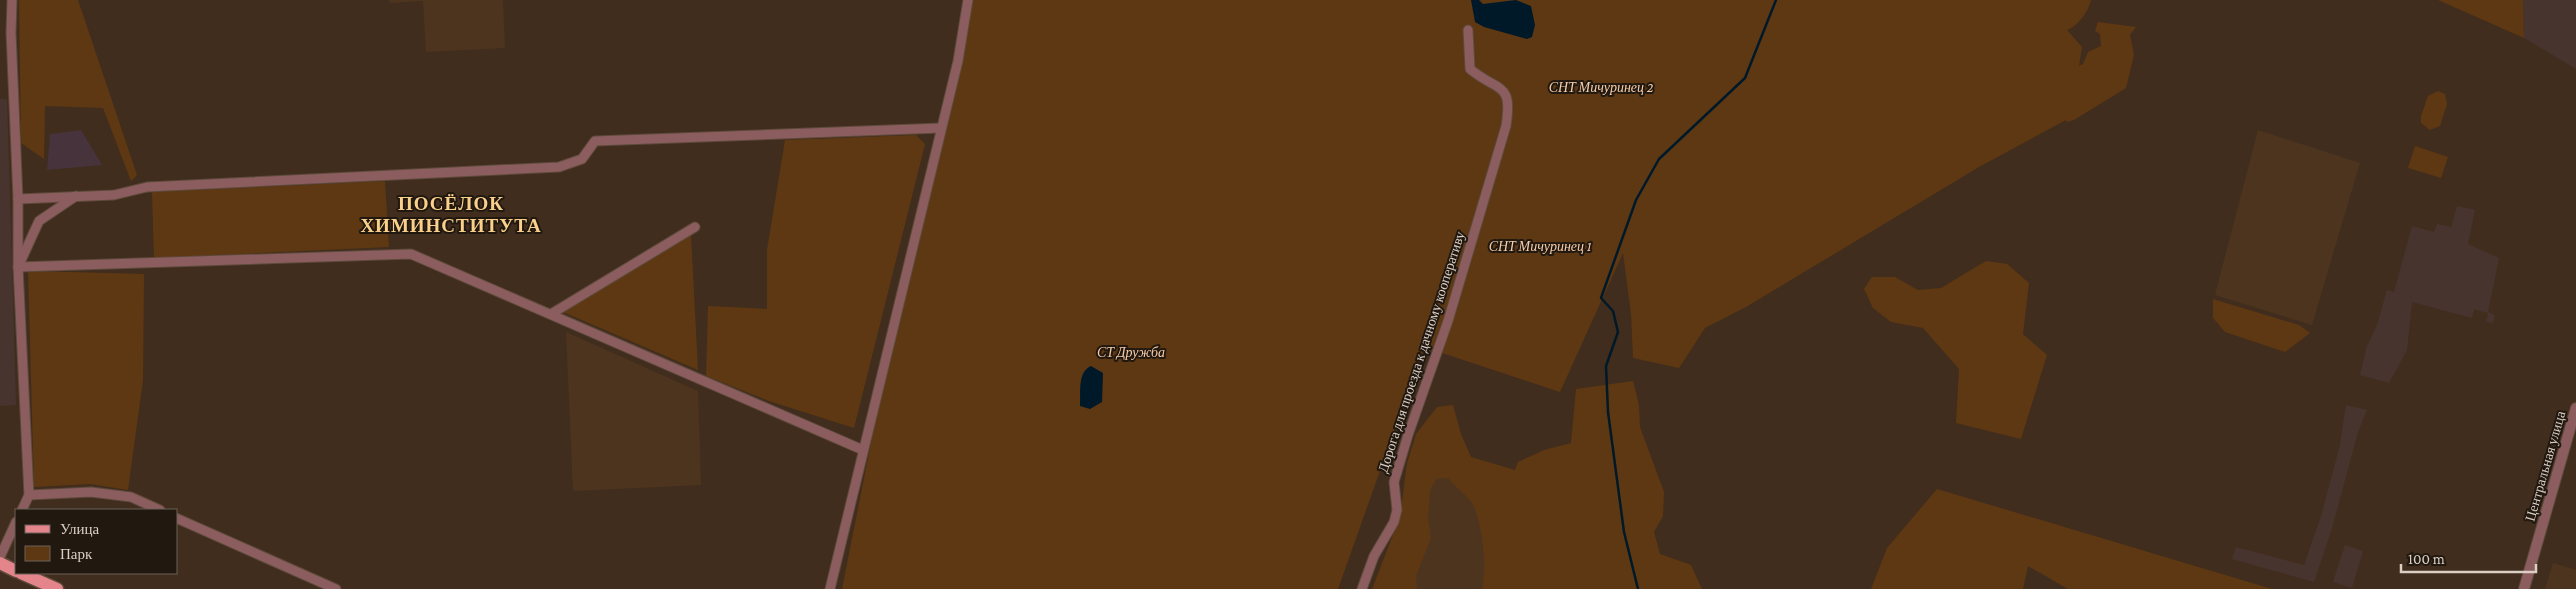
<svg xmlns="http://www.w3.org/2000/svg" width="2576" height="589" font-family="'Crimson Pro',serif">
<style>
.commercial{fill:#46333c}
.industrial{fill:#48342f}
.built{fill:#4d341f}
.green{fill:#5e3812}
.water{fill:#001929}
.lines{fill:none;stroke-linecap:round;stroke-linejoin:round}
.stream{stroke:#001929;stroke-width:2.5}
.minor-casing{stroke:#5d4a3b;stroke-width:11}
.tertiary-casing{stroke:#5d4a3b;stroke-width:12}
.primary-casing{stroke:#5d4a3b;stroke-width:15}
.minor{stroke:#8c5d5f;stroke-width:9}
.tertiary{stroke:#8c5d5f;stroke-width:10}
.primary{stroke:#e4858b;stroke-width:12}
.labels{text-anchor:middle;stroke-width:4;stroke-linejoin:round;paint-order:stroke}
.park-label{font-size:14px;font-style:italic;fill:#f6cdab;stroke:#211810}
.street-label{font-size:14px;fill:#dbcfc5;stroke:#211810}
.district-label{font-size:19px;font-weight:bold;letter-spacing:1px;fill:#fad08a;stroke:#211810}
</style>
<rect width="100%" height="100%" fill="#412d1d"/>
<path class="commercial" d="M81,130L102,165L47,170L50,134Z"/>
<g class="industrial">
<path d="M2523,0H2576V69L2524,38Z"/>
<path d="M0,99H7L16,405L0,406Z"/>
<path d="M2457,206L2475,210L2468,244L2499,258L2488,312L2495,315L2493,323L2486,322L2488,313L2474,309L2472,318L2412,302L2407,350L2389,383L2360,375L2367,346L2377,325L2387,290L2394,292L2412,226L2434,232L2437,224L2451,227Z"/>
<path d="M2346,405L2367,410L2358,432L2332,528L2314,582L2232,559L2236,547L2304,565L2321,516L2340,445Z"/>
<path d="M2345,545L2363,551L2352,588L2333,582Z"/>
</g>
<g class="built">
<path d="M389,0H503L505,48L426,52L423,1L389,3Z"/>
<path d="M2258,130L2360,163L2312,325L2215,295Z"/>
<path d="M566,332L698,391L701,485L573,491Z"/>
<path d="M1432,453L1612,589H1379Z"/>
<path d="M2553,563L2576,570V589H2545Z"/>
</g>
<g class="green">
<path d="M19,0H78L137,175L131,181L103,108L45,106L44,159L21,143Z"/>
<path d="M971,0H2091C2089,11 2077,27 2067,30L2082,47L2079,66L2083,64L2088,52L2101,46L2100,34L2095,31L2098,22L2136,27L2130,35L2134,55L2126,88L2074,120L2067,122L2066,120L1979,167L1746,307L1705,328L1679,368L1633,358L1631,314L1623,253L1560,392L1424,347L1338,589H842L903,282Z"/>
<path d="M2438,0H2523L2524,38Z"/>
<path d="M2438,91L2445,94L2447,104L2440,126L2430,130L2421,123V116L2428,96Z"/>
<path d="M916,135L925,144L854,428L769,401L706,376L708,306L767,309V250L785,140Z"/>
<path d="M2415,146L2448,157L2441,178L2408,168Z"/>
<path d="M385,181L389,247L154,258L152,192Z"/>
<path d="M691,235L698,370L563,312Z"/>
<path d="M1986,261L2007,264L2029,283L2023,334L2047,355L2021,439L1956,423L1959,369L1923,328L1891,322L1873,308L1864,289L1872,277H1895L1918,290L1941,288Z"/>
<path d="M28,271L144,274L143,380L128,490L90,484L34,487Z"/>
<path d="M2213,299L2299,325L2310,333L2285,352L2225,332L2213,318Z"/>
<path d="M1633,381L1639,405L1640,427L1664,492L1663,516L1654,532L1660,554L1691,565L1702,589H1482C1487,567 1483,529 1474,507C1470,497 1455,487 1448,478L1436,479L1430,491L1428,518L1431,538L1416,576L1417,589H1372L1400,517L1407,463L1416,434L1437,407L1453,405L1461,434L1471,457L1515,470L1518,462L1544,450L1571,443L1576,389Z"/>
<path d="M1937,489L2272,589H2068L2028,566L2023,589H1871L1887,548Z"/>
</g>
<g class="water">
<path d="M1471,0H1479L1483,4L1516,0L1531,6L1535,25L1532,37L1527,39L1484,27L1475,22Z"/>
<path d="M1091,366L1103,373L1102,402L1090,409L1080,406C1081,393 1077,372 1091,366Z"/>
</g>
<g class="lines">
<path class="stream" d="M1638,589L1624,532L1608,412L1606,366L1618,332L1613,311L1601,298L1636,200L1659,159L1745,78L1776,0"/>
<defs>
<g id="minor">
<path d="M12,0L11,33L18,199V267L29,495L22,510"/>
<path d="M76,196L39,221L18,267L411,254L863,450"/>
<path d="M18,199L114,195L147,187L559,167L582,159L595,141L941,128"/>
<path d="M551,314L695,227"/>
<path d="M29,495L91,492L131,497L160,510"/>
<path d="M176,518L336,589"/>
<path d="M0,557L16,522"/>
<path d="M830,589L958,61L968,0"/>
<path d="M1362,589L1374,556L1394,522L1397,510L1394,482L1408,435L1448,321L1506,126C1513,81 1499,93 1470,69L1468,30"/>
</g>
<path id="tertiary" d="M2524,589L2576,408"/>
<g id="primary">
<path d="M0,563L16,571"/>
<path d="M21,573L57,589"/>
</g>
</defs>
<use href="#minor" class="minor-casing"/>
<use href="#tertiary" class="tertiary-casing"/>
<use href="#primary" class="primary-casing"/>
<use href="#minor" class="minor"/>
<use href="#tertiary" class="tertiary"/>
<use href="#primary" class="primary"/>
</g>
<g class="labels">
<g class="park-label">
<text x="1601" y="92">СНТ Мичуринец 2</text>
<text x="1540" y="251">СНТ Мичуринец 1</text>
<text x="1131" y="357">СТ Дружба</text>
</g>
<g class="street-label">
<text transform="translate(1421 352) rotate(-72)" y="5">Дорога для проезда к дачному кооперативу</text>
<text transform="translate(2545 466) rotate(-74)" y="5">Центральная улица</text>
</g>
<g class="district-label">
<text x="451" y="210">ПОСЁЛОК<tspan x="451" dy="22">ХИМИНСТИТУТА</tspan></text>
</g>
</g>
<rect x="15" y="509" width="162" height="65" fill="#211810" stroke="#6b6158"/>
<rect x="25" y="525" width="25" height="8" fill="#e4858b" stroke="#6b6158"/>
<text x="60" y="534" font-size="15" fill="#dbcfc5">Улица</text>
<rect x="25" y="546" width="25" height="15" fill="#5e3812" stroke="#6b6158"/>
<text x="60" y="559" font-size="15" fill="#dbcfc5">Парк</text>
<path d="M2401 564v8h135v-8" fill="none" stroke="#dbcfc5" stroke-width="2.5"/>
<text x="2408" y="564" font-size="15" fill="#dbcfc5" stroke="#211810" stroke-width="4" paint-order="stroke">100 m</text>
</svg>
